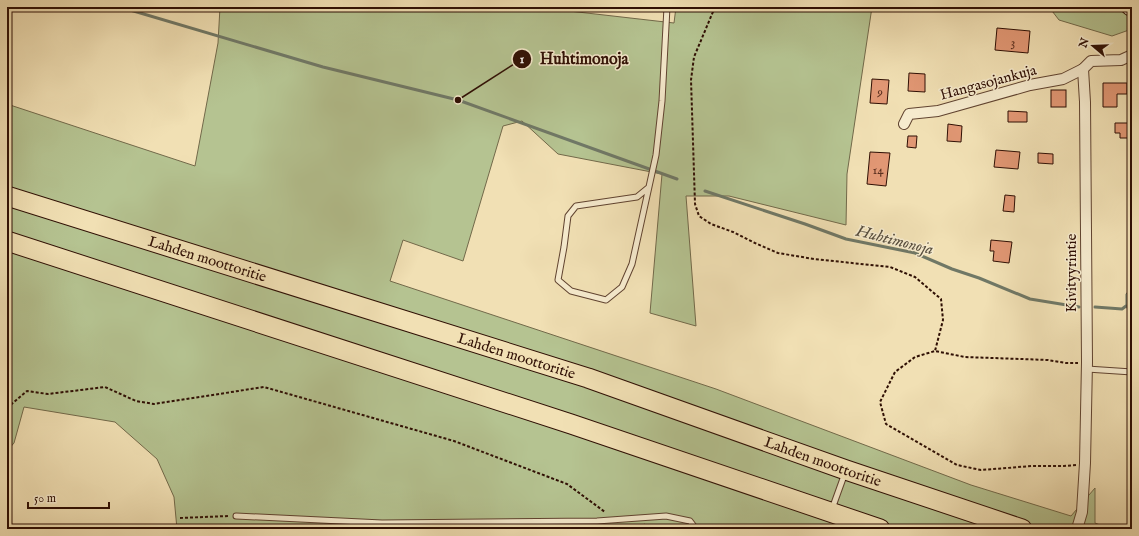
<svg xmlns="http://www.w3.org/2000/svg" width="1139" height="536" font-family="'IM FELL English',serif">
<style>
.green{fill:#b5c391;stroke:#72694a}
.water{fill:#9cbea7;stroke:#707866}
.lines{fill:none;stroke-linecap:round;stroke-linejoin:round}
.stream{stroke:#707866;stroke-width:3}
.building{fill:#e19774;stroke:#2f0f04}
.service-casing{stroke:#604330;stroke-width:7}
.minor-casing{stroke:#604330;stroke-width:12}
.secondary-casing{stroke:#2f0f04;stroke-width:17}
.motorway-casing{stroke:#2f0f04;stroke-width:21}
.path{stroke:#2f0f04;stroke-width:2;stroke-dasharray:3 2;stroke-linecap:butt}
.service{stroke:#f6ebce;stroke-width:5}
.minor{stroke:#f6ebce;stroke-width:10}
.secondary{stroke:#f6ebce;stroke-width:15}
.motorway{stroke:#f1e0b4;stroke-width:19}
.labels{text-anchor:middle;stroke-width:3;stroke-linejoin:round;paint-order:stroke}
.number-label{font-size:13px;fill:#5c3120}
.street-label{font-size:15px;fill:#2f0f04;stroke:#f6ebce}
.water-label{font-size:16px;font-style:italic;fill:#554c3d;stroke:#f6ebce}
.leader{fill:none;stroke:#2f0f04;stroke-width:1.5}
.callout-dot{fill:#2f0f04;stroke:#f6ebce;stroke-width:1.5}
.mark-label{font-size:12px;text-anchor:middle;font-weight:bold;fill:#fff}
.callout-label{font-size:16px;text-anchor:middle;font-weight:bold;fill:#2f0f04;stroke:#f6ebce;stroke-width:3;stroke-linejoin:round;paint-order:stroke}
</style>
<rect width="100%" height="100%" fill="#f1e0b4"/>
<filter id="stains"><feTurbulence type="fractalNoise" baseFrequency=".005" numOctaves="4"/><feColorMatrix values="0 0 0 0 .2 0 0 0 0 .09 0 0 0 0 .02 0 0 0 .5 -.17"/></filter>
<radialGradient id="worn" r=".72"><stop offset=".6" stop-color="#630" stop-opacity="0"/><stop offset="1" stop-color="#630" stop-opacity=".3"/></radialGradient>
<g class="green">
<path d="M220,7H534L674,23L676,7H872L847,174L846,225L729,196H686L696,326L650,313L662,174L558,154L522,121L503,126L463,261L403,240L390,281L716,389L971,485L1071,516L1095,488V523L1110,529H645V524L629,529H464L393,526L392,529H177L174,497L157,459L115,422L24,407L14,443L7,451V104L195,166L218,43Z"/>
<path d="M1049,7H1132V32L1129,30L1112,36L1059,20Z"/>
</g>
<path class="water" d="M1132,287V311L1128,310L1126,306V294Z"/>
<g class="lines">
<g class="stream">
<path d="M120,7L323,67L458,100L677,179"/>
<path d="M705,191L805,224L846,239L915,253L952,269L979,278L1030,299L1079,307"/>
<path d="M1095,307L1122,309L1126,306"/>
</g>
</g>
<g class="building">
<path d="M997,28L1030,31L1028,53L995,50Z"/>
<path d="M909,73L925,74V92L908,91Z"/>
<path d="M872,79L889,80L887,104L870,103Z"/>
<path d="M1103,83H1127V94H1117V107H1103Z"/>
<rect x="1051" y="90" width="15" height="17"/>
<path d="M1008,111L1027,112V122H1008Z"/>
<path d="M1115,123H1132V138H1120V133H1115Z"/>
<path d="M948,124L962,126L961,142L947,141Z"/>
<path d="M908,136H917L916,148L907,147Z"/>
<path d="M996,150L1020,152L1018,169L994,167Z"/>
<path d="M870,152L890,153L886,186L867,184Z"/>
<path d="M1038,153L1053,154V164L1038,163Z"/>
<path d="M1005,195L1015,196L1014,212L1003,211Z"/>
<path d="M991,240L1012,242L1009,263L993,261L994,251H990Z"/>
</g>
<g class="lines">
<defs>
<g id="service">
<path d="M648,188L637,197L576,206L568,216L564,247L558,280L571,291L606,300L622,287L632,264L656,155L662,101L667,7"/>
<path d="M1087,369L1132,372"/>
<path d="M832,509L845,473"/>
<path d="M236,516L382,523L597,521L666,516L690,521L696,529"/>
</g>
<g id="minor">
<path d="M904,124L909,114L938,111L1030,85L1063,79L1083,69"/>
<path d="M1077,529L1082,512L1085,463L1087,362L1085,102L1083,69L1091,61L1121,60L1132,55"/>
</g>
<path id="secondary" d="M1129,7L1132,9"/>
<g id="motorway">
<path id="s1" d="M7,196L588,378L846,470L1022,529"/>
<path d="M7,241L571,424L880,529"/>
</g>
</defs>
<use href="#service" class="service-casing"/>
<use href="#minor" class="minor-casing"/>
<use href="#secondary" class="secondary-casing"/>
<use href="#motorway" class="motorway-casing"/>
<g class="path">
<path d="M715,7L694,57L691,80L695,204L699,216L711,224L733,232L755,243L778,253L814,259L890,267L915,277L941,299L943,320L935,351"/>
<path d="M7,408L27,391L48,394L105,387L136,401L154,404L264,387L454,441L567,484L605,512"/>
<path d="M1076,465L1064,466H1032L981,470L957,465L886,424L880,402L895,372L915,357L935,351L965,357L1048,360L1066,363H1078"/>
<path d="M180,518L228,516"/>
</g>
<use href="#service" class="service"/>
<use href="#minor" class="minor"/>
<use href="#secondary" class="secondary"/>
<use href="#motorway" class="motorway"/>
</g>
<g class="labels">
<g class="number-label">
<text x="1013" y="46">3</text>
<text x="880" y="96">9</text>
<text x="878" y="174">14</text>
</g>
<g class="street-label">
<text transform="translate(988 82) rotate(-15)" y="5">Hangasojankuja</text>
<text dy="5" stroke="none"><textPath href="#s1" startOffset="210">Lahden moottoritie</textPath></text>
<text transform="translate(1071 273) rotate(-90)" y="5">Kivityyrintie</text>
<text dy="5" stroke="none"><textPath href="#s1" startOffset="534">Lahden moottoritie</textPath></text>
<text dy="5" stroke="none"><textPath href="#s1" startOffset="858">Lahden moottoritie</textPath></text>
</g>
<g class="water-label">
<text transform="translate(895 239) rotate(14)" y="6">Huhtimonoja</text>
</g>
</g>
<path class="leader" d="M458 100L522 59"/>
<g class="callout-dot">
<circle cx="458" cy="100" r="4"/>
<circle cx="522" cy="59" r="10"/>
</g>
<g class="mark-label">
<text x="522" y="63">1</text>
</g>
<g class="callout-label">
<text x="584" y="64">Huhtimonoja</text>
</g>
<rect width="1139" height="536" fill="none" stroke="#f1e0b4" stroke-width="24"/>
<rect x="8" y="8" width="1123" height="520" fill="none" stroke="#2f0f04" stroke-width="2"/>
<rect x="12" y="12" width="1115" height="512" fill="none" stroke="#2f0f04"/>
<g transform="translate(1093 46) rotate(289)" stroke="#f6ebce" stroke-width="3" paint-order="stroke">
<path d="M0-3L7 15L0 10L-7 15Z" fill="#2f0f04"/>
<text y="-6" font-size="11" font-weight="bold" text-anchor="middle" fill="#2f0f04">N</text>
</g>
<path d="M28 502v6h81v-6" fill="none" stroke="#2f0f04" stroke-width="2"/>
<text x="34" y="502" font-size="12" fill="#2f0f04" stroke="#f6ebce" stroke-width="3" paint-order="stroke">50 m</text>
<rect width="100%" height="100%" filter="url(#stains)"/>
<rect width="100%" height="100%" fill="url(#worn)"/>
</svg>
